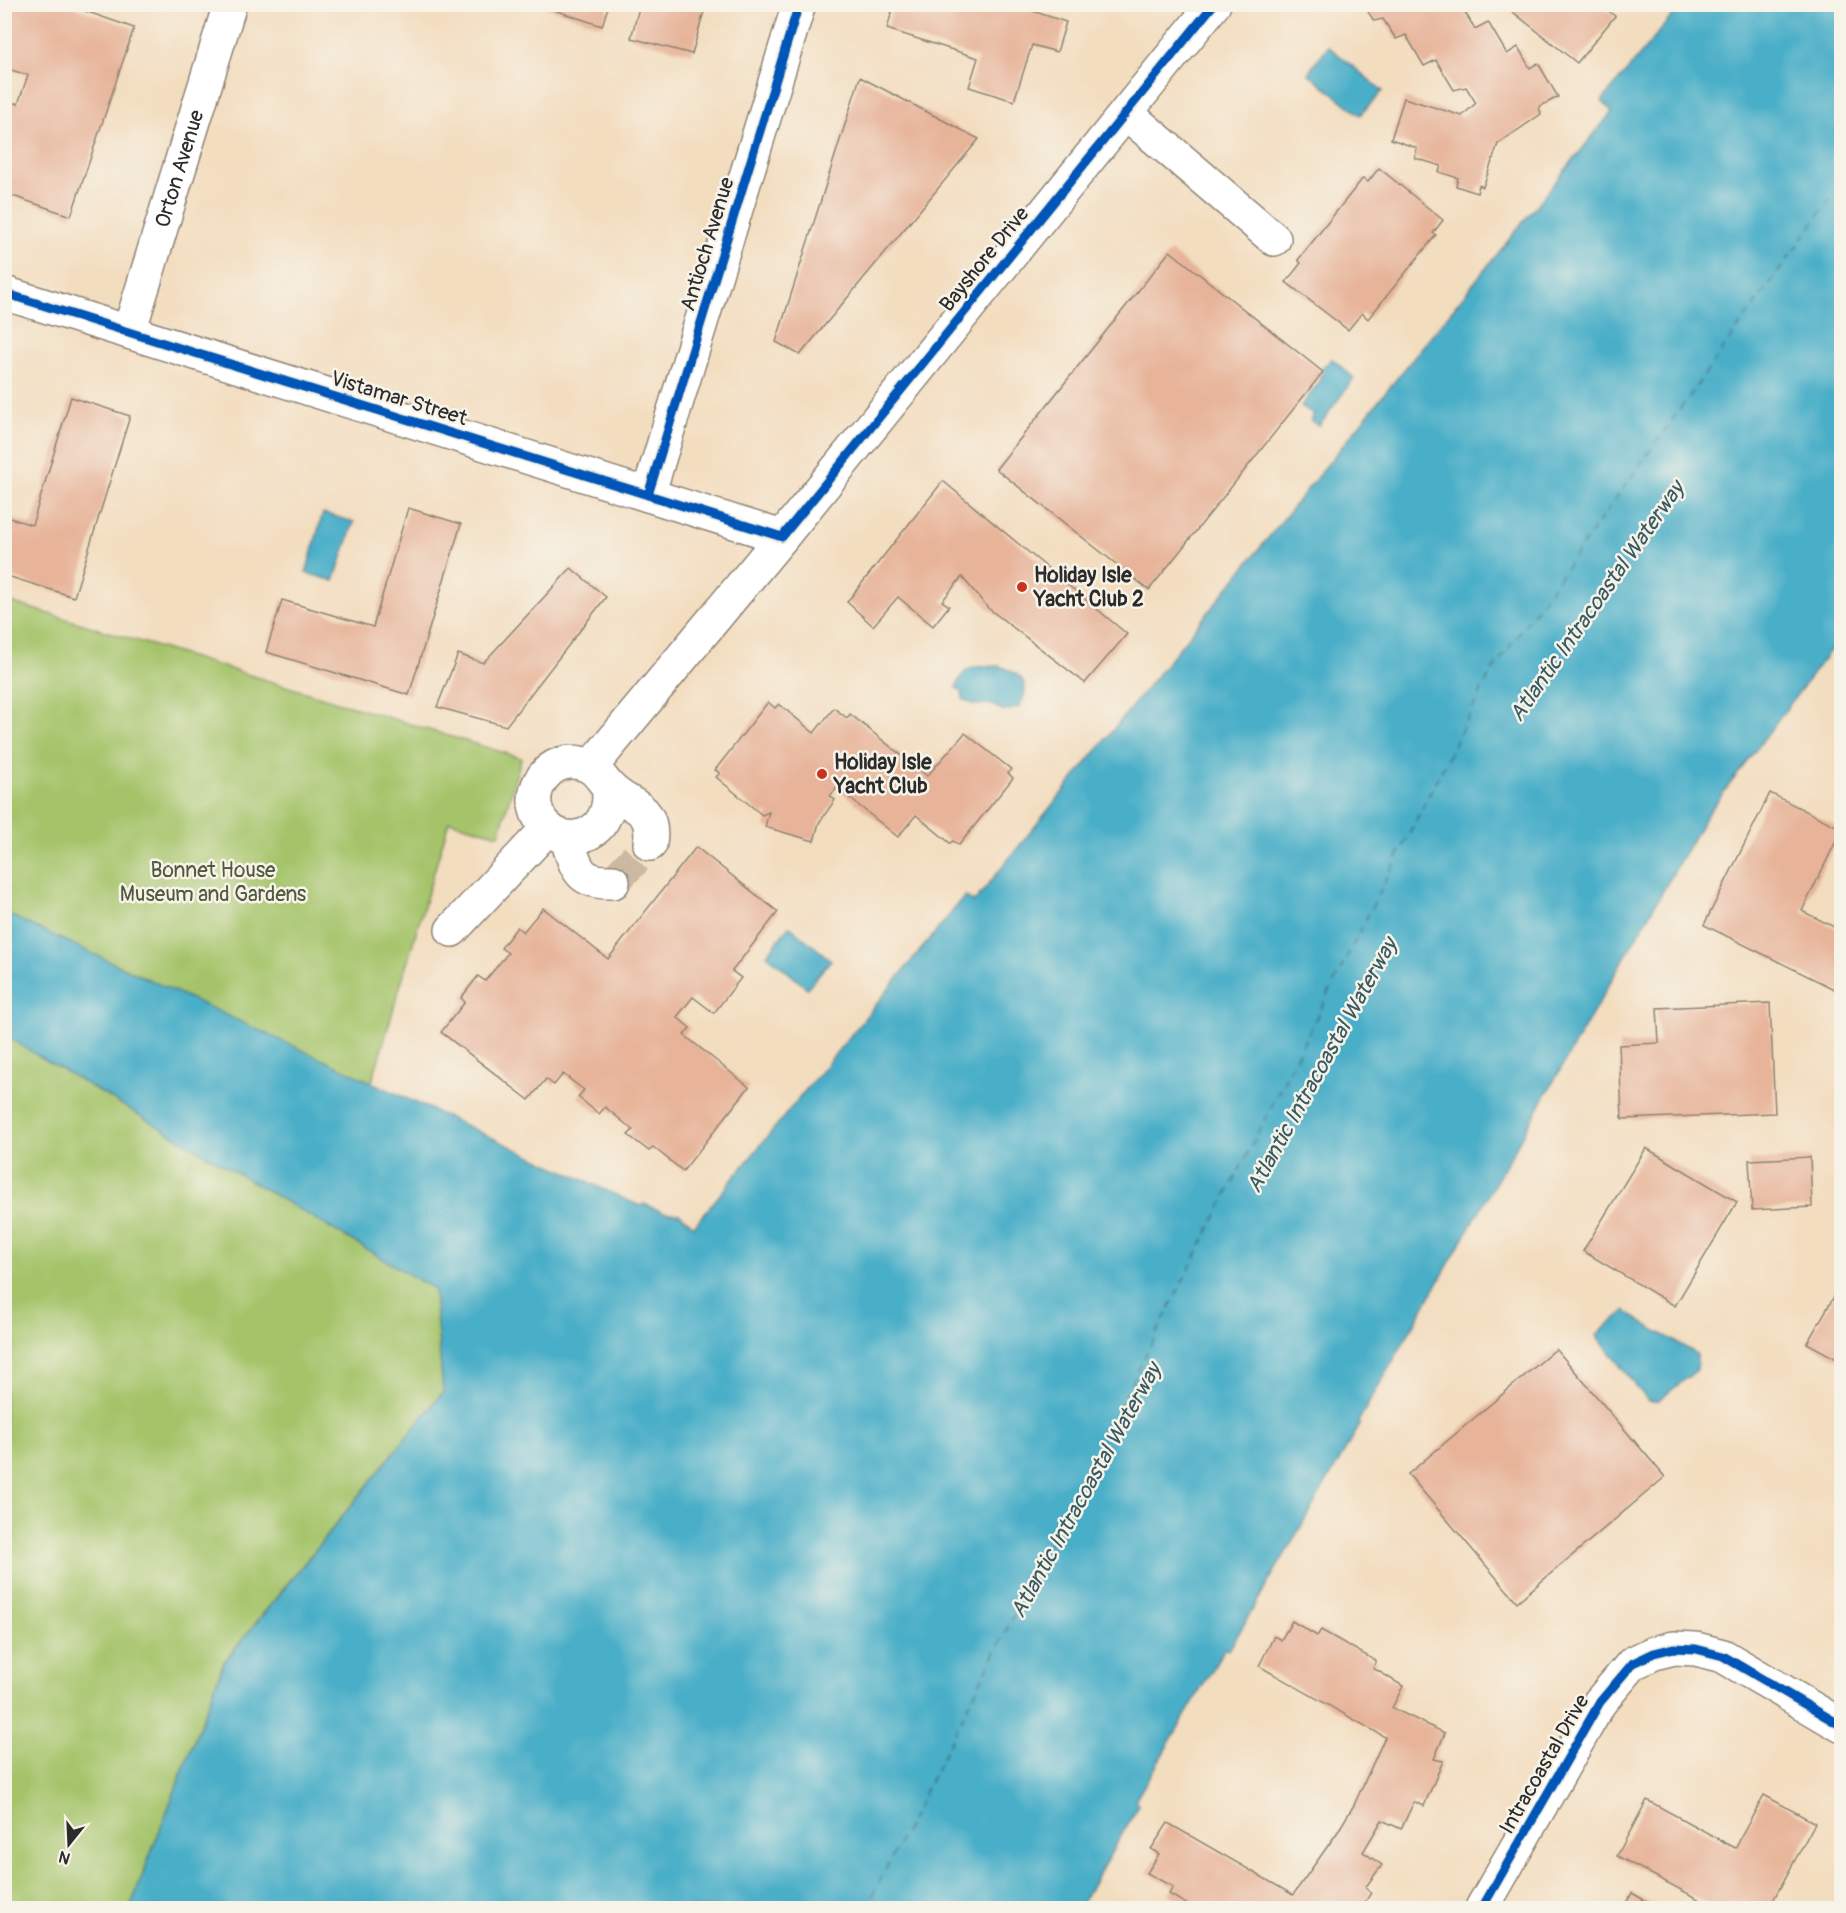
<svg xmlns="http://www.w3.org/2000/svg" width="1846" height="1913" font-family="Pangolin,sans-serif">
<style>
.green{fill:#a5c46b;stroke:#68784b;stroke-width:1.5}
.water{fill:#49aec8;stroke:#3a6c7a;stroke-width:1.5}
.lines{fill:none;stroke-linecap:round;stroke-linejoin:round}
.ferry{stroke:#365962;stroke-width:1.5;stroke-dasharray:8 6;stroke-linecap:butt}
.building{fill:#e7b499}
.minor-tunnel{stroke:#cbb9a1;stroke-width:33;stroke-dasharray:33 16;stroke-linecap:butt}
.minor-casing{stroke:#8f8475;stroke-width:36}
.minor{stroke:#fff;stroke-width:33}
.cycleway-casing{stroke:#f7f3e8;stroke-width:13}
.cycleway{stroke:#0057b8;stroke-width:9}
.poi-dot{fill:#c8321e;stroke:#f7f3e8;stroke-width:2}
.labels{text-anchor:middle;stroke-width:5;stroke-linejoin:round;paint-order:stroke}
.street-label{font-size:21px;fill:#2b2b2b;stroke:#f7f3e8}
.poi-label{font-size:21px;font-weight:bold;fill:#2b2b2b;stroke:#f7f3e8;text-anchor:start}
.park-label{font-size:21px;fill:#50593e;stroke:#f7f3e8}
.water-label{font-size:22px;font-style:italic;fill:#365962;stroke:#f7f3e8}
</style>
<rect width="100%" height="100%" fill="#f7f3e8"/>
<filter id="ink" filterUnits="userSpaceOnUse"><feTurbulence type="fractalNoise" baseFrequency=".0167" numOctaves="2"/><feDisplacementMap in="SourceGraphic" scale="12" xChannelSelector="R" yChannelSelector="G"/><feConvolveMatrix kernelMatrix="1 2 1 2 8 2 1 2 1" color-interpolation-filters="sRGB"/></filter>
<filter id="wash" filterUnits="userSpaceOnUse"><feTurbulence type="fractalNoise" baseFrequency=".008" numOctaves="4" result="noise"/><feDisplacementMap in="SourceGraphic" scale="24" xChannelSelector="R" yChannelSelector="G"/><feGaussianBlur stdDeviation="1.35" result="paint"/><feColorMatrix in="noise" values="0 0 0 0 0 0 0 0 0 0 0 0 0 0 0 0 0 1.4 0 .05"/><feComposite in="paint" operator="in"/></filter>
<g filter="url(#wash)">
<rect width="100%" height="100%" fill="#f3ddbf"/>
<path class="green" d="M4,600L521,758L499,835L449,821L329,1227L434,1289L443,1392L224,1662L130,1908H5Z"/>
<g class="water">
<path d="M1681,5H1841V636L1706,816L1358,1422L1360,1425L1229,1650L1225,1648L1135,1801L1139,1805L1079,1908H130L224,1663L443,1392L434,1289L5,1036V913L640,1206L644,1204L663,1212L680,1214L694,1226L965,896L974,902L1612,112L1602,101Z"/>
<path d="M1328,46L1383,91L1360,115L1308,73Z"/>
<path d="M1332,359L1354,378L1319,426L1311,421L1314,414L1301,406L1319,383L1323,367Z"/>
<path d="M323,513L354,522L334,581L306,573Z"/>
<path d="M999,666C1021,673 1033,684 1019,707L1004,711L990,704L974,705L963,699L962,692L956,688C964,663 976,667 999,666Z"/>
<path d="M789,926L831,960L807,988L767,955Z"/>
<path d="M1626,1310L1639,1321L1697,1354V1370L1658,1401H1648L1596,1335Z"/>
</g>
<g class="lines">
<path class="ferry" d="M866,1908L1490,674L1842,183"/>
</g>
<g id="blocks">
<g class="building">
<path d="M4,4H65L134,28L71,216L4,193V100L18,104L28,75L4,68Z"/>
<path d="M536,4H609L602,26Z"/>
<path d="M640,4H706L692,54L631,38Z"/>
<path d="M894,4H1011L1066,22L1057,52L1032,45L1014,101L969,87L978,58L887,29Z"/>
<path d="M1363,4H1460L1475,29L1488,22L1507,54L1518,47L1530,68L1538,63L1558,97L1539,107L1541,114L1498,144L1483,187L1479,185L1477,193L1456,186L1458,178L1439,172L1441,166L1415,158L1417,148L1391,139L1404,98L1462,116L1476,103L1466,87L1454,90L1436,60L1424,66L1406,35L1396,39L1383,19L1374,21Z"/>
<path d="M1503,4H1600L1615,16L1577,63Z"/>
<path d="M860,77L979,139L800,355L776,342Z"/>
<path d="M1379,168L1443,220L1433,233L1436,235L1368,319L1362,313L1348,330L1286,282L1301,263L1298,260L1363,178L1368,182Z"/>
<path d="M1170,251L1323,372L1149,590L996,469Z"/>
<path d="M71,397L130,416L74,597L4,575V516L32,525Z"/>
<path d="M943,481L1127,634L1085,683L988,608L962,577L942,601L949,606L933,626L898,597L873,626L847,602Z"/>
<path d="M408,508L461,524L409,695L266,652L282,600L373,627Z"/>
<path d="M571,568L606,597L506,726L437,707L458,654L483,663Z"/>
<path d="M768,702L775,708L779,704L814,733L834,708L847,718L850,714L927,776L965,733L1012,770L1008,773L1013,778L959,845L953,841L950,843L916,815L898,837L837,788L830,796L835,800L819,823L814,841L765,827L769,812L762,815L716,777L720,773L715,770Z"/>
<path d="M1770,793L1842,829L1802,911L1842,931V993L1704,925Z"/>
<path d="M696,847L778,912L732,971L741,978L714,1013L693,997L677,1017L690,1028L684,1035L749,1087L683,1171L653,1147L649,1151L628,1135L633,1130L605,1107L599,1114L578,1097L584,1090L563,1074L554,1085L546,1079L529,1100L441,1032L465,1002L461,998L478,976L485,981L508,953L501,948L517,927L523,932L543,908L608,959Z"/>
<path d="M1770,1003L1775,1113L1622,1119L1619,1045L1659,1043L1657,1008Z"/>
<path d="M1646,1148L1737,1202L1675,1306L1583,1251Z"/>
<path d="M1810,1157L1812,1207L1752,1210L1749,1160Z"/>
<path d="M1839,1288L1842,1289V1362L1807,1343Z"/>
<path d="M1556,1349L1665,1477L1517,1602L1408,1474Z"/>
<path d="M1292,1621L1317,1636L1321,1630L1376,1661L1373,1668L1403,1686L1392,1708L1445,1733L1434,1759L1443,1761L1424,1806L1414,1802L1401,1829L1382,1820L1363,1852L1382,1865L1365,1888L1371,1893L1361,1908H1193L1169,1894L1173,1887L1147,1873L1159,1854L1151,1849L1168,1823L1293,1895L1337,1833L1354,1805L1385,1737L1259,1666L1274,1636L1281,1640Z"/>
<path d="M1764,1795L1815,1823L1769,1908H1715L1617,1856L1647,1800L1735,1848Z"/>
<path d="M1632,1893L1658,1908H1623Z"/>
</g>
</g>
</g>
<g filter="url(#ink)">
<use href="#blocks" fill-opacity="0" stroke="#8f8475" stroke-width="1.5"/>
<g class="lines">
<path class="minor-tunnel" d="M613,882L650,844"/>
<defs>
<g id="minor">
<path d="M1126,113L1274,239"/>
<path d="M4,293L782,537"/>
<path id="s1" d="M129,332L230,4"/>
<path d="M648,495L799,4"/>
<path d="M591,767L782,537L1214,4"/>
<path d="M608,786C617,839 557,855 538,815C526,788 551,756 580,763C595,766 599,776 608,786C628,809 656,803 650,844"/>
<path d="M566,837C577,867 576,883 613,882"/>
<path d="M452,930L548,828"/>
<path d="M1482,1908L1600,1702L1633,1663L1654,1653L1674,1648L1696,1649L1723,1656L1842,1726"/>
</g>
</defs>
<use href="#minor" class="minor-casing"/>
<use href="#minor" class="minor"/>
<defs>
<g id="cycleway">
<path d="M4,293L782,537L1214,4"/>
<path d="M648,495L799,4"/>
<path d="M1482,1908L1600,1702L1633,1663L1654,1653L1674,1648L1696,1649L1723,1656L1842,1726"/>
</g>
</defs>
<use href="#cycleway" class="cycleway-casing"/>
<use href="#cycleway" class="cycleway"/>
</g>
</g>
<g class="poi-dot">
<circle cx="1022" cy="587" r="6"/>
<circle cx="822" cy="774" r="6"/>
</g>
<g class="labels">
<g class="street-label">
<text dy="7" stroke="none"><textPath href="#s1" startOffset="171">Orton Avenue</textPath></text>
<text transform="translate(707 244) rotate(-73)" y="7">Antioch Avenue</text>
<text transform="translate(984 259) rotate(-51)" y="7">Bayshore Drive</text>
<text transform="translate(399 398) rotate(17)" y="7">Vistamar Street</text>
<text transform="translate(1544 1764) rotate(-60)" y="7">Intracoastal Drive</text>
</g>
<g class="poi-label">
<text x="1034" y="582">Holiday Isle<tspan x="1034" dy="24">Yacht Club 2</tspan></text>
<text x="834" y="769">Holiday Isle<tspan x="834" dy="24">Yacht Club</tspan></text>
</g>
<g class="park-label">
<text x="213" y="877">Bonnet House<tspan x="213" dy="24">Museum and Gardens</tspan></text>
</g>
<g class="water-label">
<text transform="translate(1596 601) rotate(-55)" y="8">Atlantic Intracoastal Waterway</text>
<text transform="translate(1321 1065) rotate(-61)" y="8">Atlantic Intracoastal Waterway</text>
<text transform="translate(1085 1490) rotate(-61)" y="8">Atlantic Intracoastal Waterway</text>
</g>
</g>
<rect width="1846" height="1913" fill="none" stroke="#f7f3e8" stroke-width="24"/>
<g transform="translate(69 1844) rotate(198)" stroke="#f7f3e8" stroke-width="4.5" paint-order="stroke">
<path d="M0-4.5L10 22L0 15L-10 22Z" fill="#2b2b2b"/>
<text y="-9" font-size="16" font-weight="bold" text-anchor="middle" fill="#2b2b2b">N</text>
</g>
</svg>
